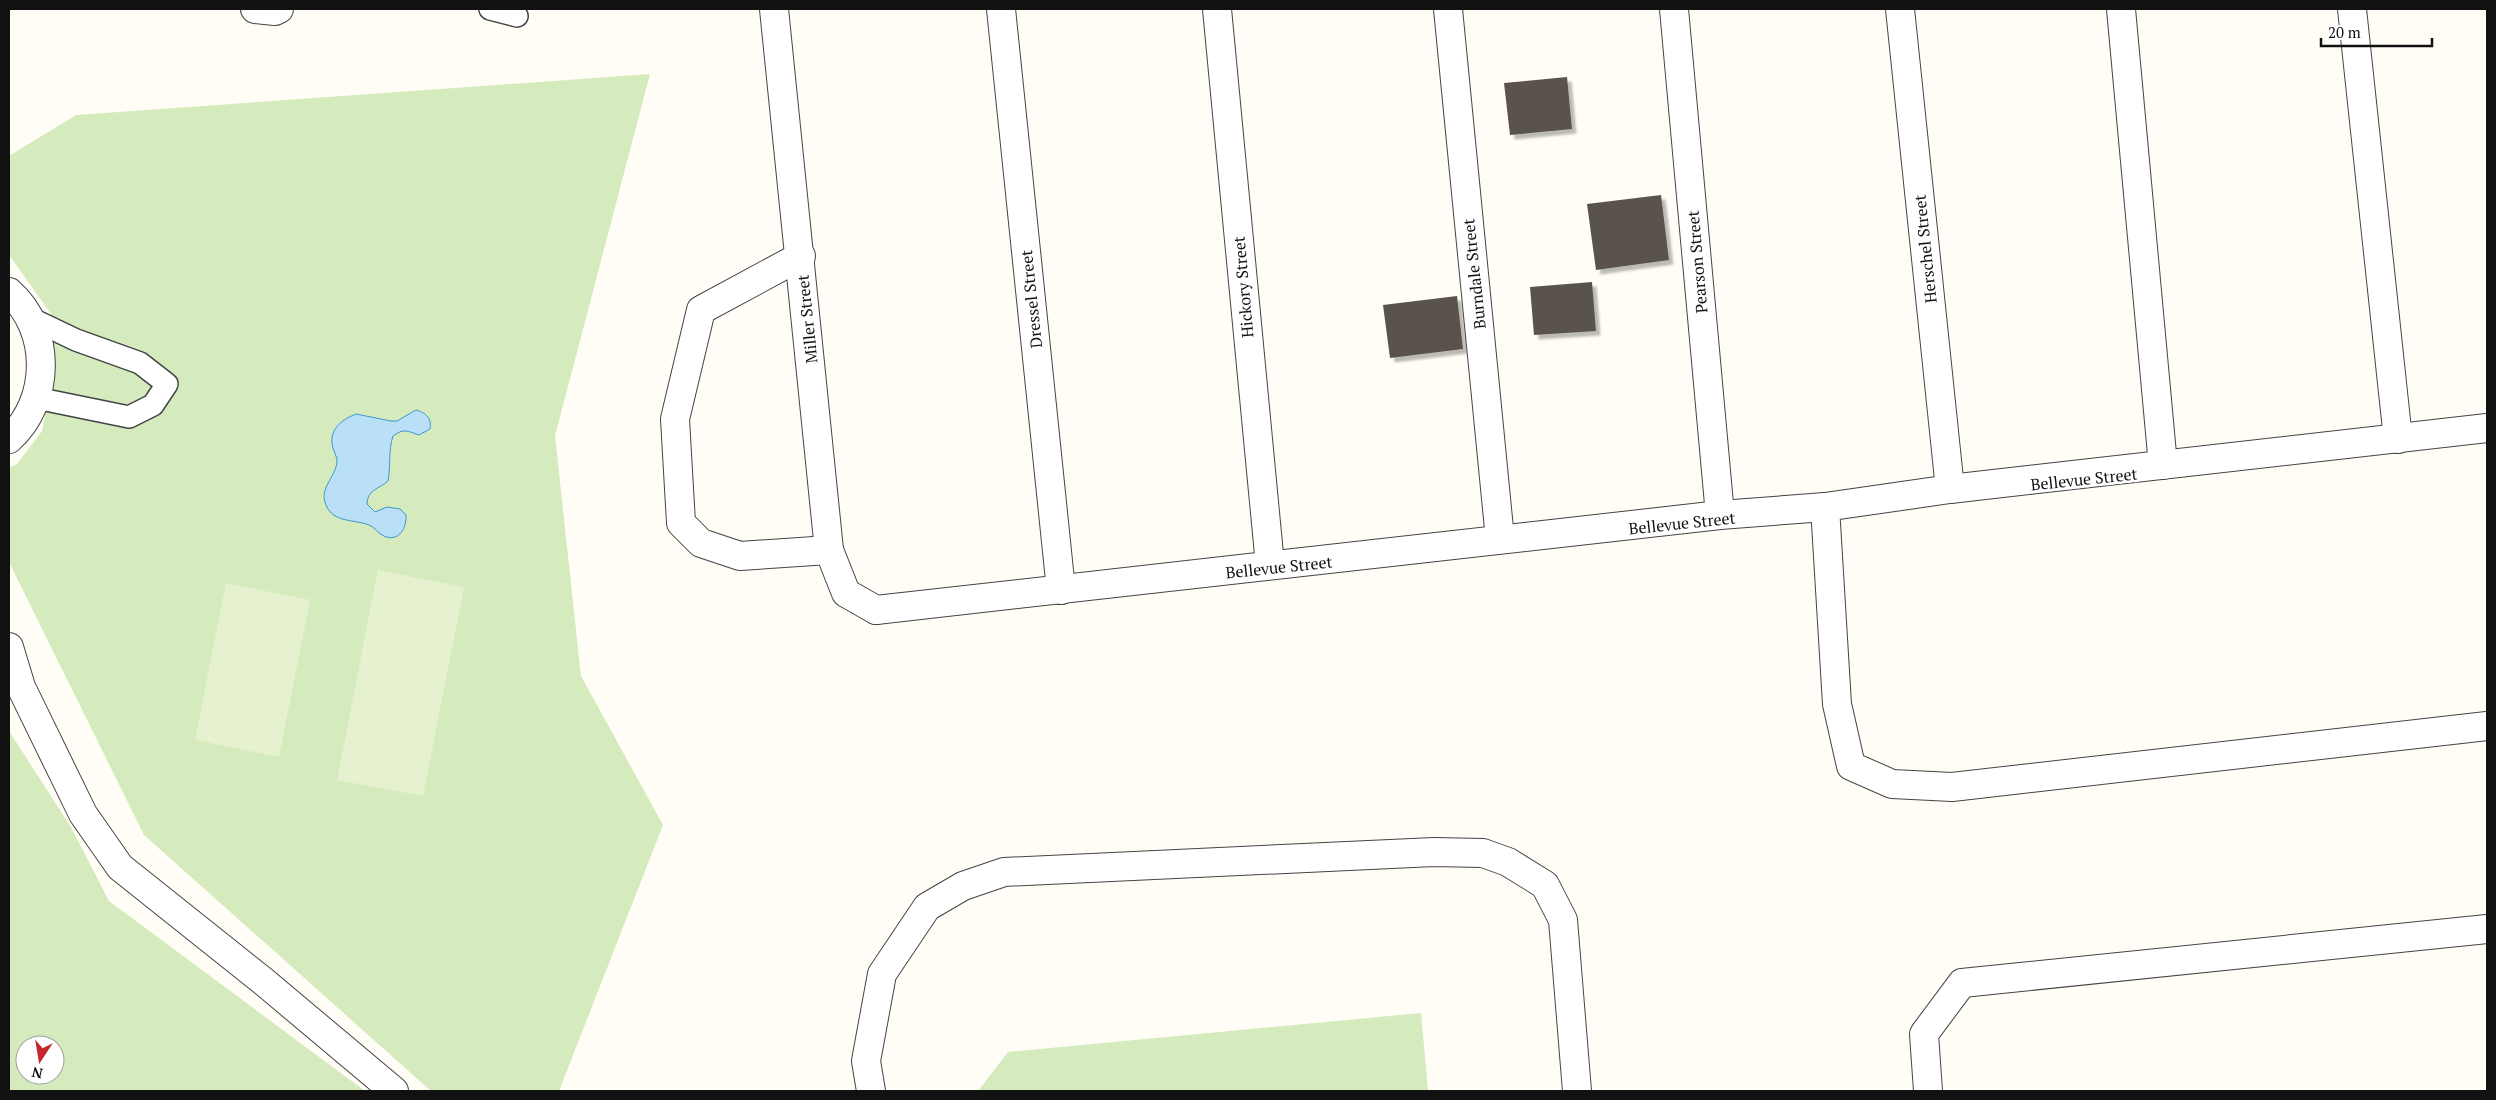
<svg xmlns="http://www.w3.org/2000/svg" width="2496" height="1100" font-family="'PT Serif',serif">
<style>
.green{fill:#d5ebbd;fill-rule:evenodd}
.pitch{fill:#e6f2cf}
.water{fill:#b9e0f7;stroke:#3f96cf}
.building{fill:#5a524d;filter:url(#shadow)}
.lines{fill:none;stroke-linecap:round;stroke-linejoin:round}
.lane-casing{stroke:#444;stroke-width:24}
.street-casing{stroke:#444;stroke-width:30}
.lane{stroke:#fff;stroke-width:21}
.street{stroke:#fff;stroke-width:28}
.labels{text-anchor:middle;stroke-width:5;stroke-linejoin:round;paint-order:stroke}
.street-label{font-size:16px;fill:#111;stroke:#fff}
</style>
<defs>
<filter id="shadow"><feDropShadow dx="4.5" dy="4.5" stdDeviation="1" flood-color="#0004"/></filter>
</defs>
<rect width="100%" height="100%" fill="#fffdf5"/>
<g class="green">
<path d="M650,74L555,436L581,676L663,825L559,1091H431L144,835L9,562V468L17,464L42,431L53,377L51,314L9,255V156L76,115Z"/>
<path d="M9,731L71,827L109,901L365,1091H9ZM25,1045H55V1075H25Z"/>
<path d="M1421,1013L1428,1091H978L1008,1052Z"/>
</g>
<g class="pitch">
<path d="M378,570L464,587L423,796L337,780Z"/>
<path d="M226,583L310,600L279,757L195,740Z"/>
</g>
<path class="water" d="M416,410C426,413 432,418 430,429L419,435C407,431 404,428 393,436C388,451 391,466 388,481C379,489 367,490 367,504L375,512L387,507L400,509L406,515C407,527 399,543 384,536C378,534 375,527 369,525C354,519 333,523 326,505C318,487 338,476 337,459C336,455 334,452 333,448C328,430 341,420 356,414L391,421H397Z"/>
<g class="building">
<path d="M1567,77L1572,129L1510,135L1504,83Z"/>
<path d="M1661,195L1669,260L1596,270L1587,204Z"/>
<path d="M1592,282L1596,331L1534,335L1530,287Z"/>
<path d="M1457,296L1463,349L1390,358L1383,305Z"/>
</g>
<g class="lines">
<defs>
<g id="lane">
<path d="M490,9L517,16"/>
<path d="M30,318L76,340L140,363L167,384L153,405L129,417L36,398"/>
</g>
<g id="street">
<path d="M255,9L275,11L279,9"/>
<path d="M774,9L829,550L846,593L876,610"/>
<path d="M1001,9L1061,590"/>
<path d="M1217,9L1270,565"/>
<path d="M1448,9L1500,539"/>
<path d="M1674,9L1720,515"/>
<path d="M1900,9L1950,489"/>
<path d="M2121,9L2163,465"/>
<path d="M2352,9L2398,439"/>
<path d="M801,256L701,310L675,419L681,523L701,543L740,556L829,550"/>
<path d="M9,292C52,330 51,401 9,439"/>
<path d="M1825,507L1837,704L1851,766L1892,784L1952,787L2487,726"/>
<path d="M876,610L1720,515L1825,507L1950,489L2487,428"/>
<path d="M9,647L21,687L83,814L120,867L263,981L394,1091"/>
<path d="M871,1091L866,1061L882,974L927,907L963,886L1004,872L1434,852L1483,853L1508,862L1545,885L1563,920L1577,1091"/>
<path d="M1928,1091L1924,1034L1962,983L2487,929"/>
</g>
</defs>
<use href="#lane" class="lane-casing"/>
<use href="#street" class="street-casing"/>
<use href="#lane" class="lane"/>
<use href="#street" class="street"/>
</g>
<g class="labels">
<g class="street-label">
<text transform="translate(1925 249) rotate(-96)" y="6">Herschel Street</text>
<text transform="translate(1697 262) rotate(-95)" y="6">Pearson Street</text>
<text transform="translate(1474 274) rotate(-96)" y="6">Burndale Street</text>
<text transform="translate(1243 287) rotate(-95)" y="6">Hickory Street</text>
<text transform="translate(1031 299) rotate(-96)" y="6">Dressel Street</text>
<text transform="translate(807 319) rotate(-96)" y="6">Miller Street</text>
<text transform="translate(2084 479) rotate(-6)" y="6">Bellevue Street</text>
<text transform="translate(1682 523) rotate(-6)" y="6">Bellevue Street</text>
<text transform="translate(1279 567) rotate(-6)" y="6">Bellevue Street</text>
</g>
</g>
<rect width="2496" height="1100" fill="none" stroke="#111111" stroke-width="20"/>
<g transform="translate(40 1060) rotate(192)"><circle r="24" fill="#ffffff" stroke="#a0a0a0"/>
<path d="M0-4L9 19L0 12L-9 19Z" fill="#c4262e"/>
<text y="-8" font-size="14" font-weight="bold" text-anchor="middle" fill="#111111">N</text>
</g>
<path d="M2321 38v8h111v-8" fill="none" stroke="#111111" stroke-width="2.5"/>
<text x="2328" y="38" font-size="15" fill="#111111" stroke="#ffffff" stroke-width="4" paint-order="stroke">20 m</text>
</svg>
